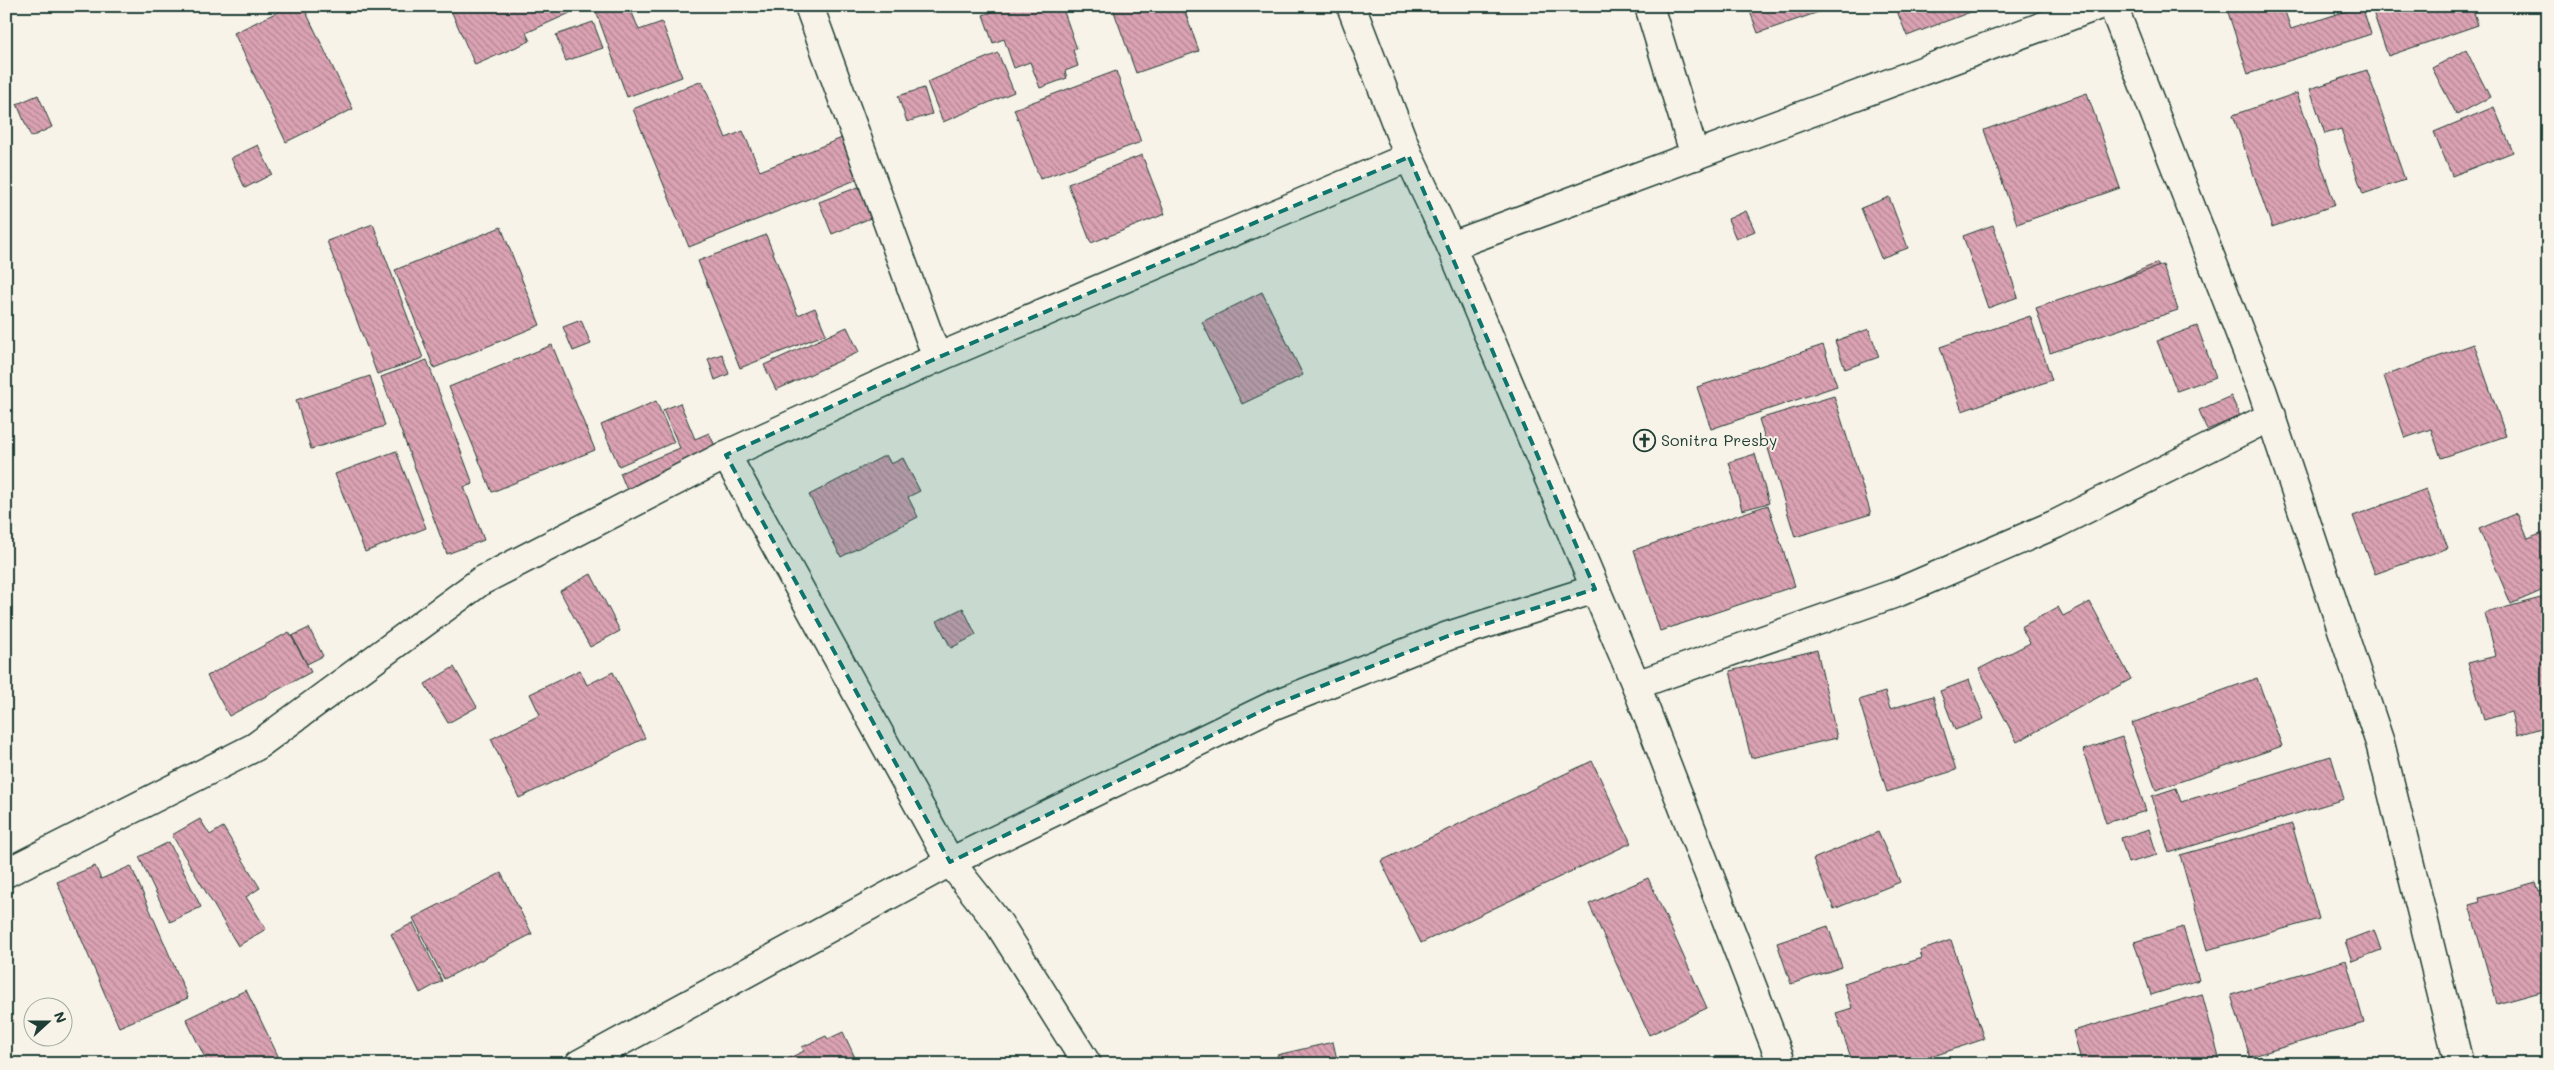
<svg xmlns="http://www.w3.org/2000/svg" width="2554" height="1070" font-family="Mali,sans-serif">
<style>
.building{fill:url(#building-back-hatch);stroke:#1f3d34}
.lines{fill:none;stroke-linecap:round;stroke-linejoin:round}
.street-casing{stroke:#1f3d34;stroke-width:31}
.street{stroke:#f7f3e8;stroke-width:28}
.marked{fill:#0f766e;fill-opacity:0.2;stroke:#0f766e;stroke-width:4;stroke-dasharray:10 6;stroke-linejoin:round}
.labels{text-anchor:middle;stroke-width:4;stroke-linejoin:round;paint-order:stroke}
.poi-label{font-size:16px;fill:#1f3d34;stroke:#f7f3e8;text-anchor:start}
</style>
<defs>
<pattern id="building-back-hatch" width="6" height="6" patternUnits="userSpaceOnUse" patternTransform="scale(1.25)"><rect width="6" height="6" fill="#dba2b3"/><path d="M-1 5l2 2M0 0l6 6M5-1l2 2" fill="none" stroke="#b18592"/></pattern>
</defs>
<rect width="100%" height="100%" fill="#f7f3e8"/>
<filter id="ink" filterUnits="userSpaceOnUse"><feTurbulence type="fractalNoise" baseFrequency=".02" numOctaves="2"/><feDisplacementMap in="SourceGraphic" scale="10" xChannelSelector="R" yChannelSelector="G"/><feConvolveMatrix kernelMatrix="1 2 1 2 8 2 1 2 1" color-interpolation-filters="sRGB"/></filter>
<g filter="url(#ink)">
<g class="building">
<path d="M290,6H303L353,109L286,142L234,33Z"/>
<path d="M449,6H567L570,13L526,33L530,41L475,65Z"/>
<path d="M594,6H641L631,10L639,30L662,22L682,77L627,97Z"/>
<path d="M992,6H1062L1077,49L1073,50L1078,66L1065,71L1067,78L1040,88L1030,62L1014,68L1004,39L993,43L983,15L994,11Z"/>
<path d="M1112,6H1183L1199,51L1136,73Z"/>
<path d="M1748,6H1836L1758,33Z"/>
<path d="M1895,6H1981V8L1907,36Z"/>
<path d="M2226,6H2283L2291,29L2362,6L2371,34L2248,74Z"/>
<path d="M2371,6H2472L2478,25L2388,56Z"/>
<path d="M593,22L603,48L566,61L556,35Z"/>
<path d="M2466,50L2490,97L2457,115L2432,68Z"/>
<path d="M998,53L1014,92L943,122L927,82Z"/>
<path d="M2367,70L2405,180L2363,194L2341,129L2325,134L2310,89Z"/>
<path d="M1116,71L1141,142L1040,179L1014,109Z"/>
<path d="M702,81L726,138L743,131L760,171L842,138L858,179L689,247L633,109Z"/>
<path d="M924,88L932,114L907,122L898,96Z"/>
<path d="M2087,93L2120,188L2017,224L1984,130Z"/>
<path d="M2297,93L2335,205L2272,227L2233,115Z"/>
<path d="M38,95L52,127L31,137L17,104Z"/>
<path d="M2494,107L2513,152L2452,176L2434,132Z"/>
<path d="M258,145L272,174L245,188L231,158Z"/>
<path d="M1142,155L1165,214L1091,243L1068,184Z"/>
<path d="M861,186L873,217L832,234L819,202Z"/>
<path d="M1889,197L1908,248L1881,258L1861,208Z"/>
<path d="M1746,211L1755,231L1736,239L1728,219Z"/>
<path d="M373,224L423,358L377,374L327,241Z"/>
<path d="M1993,225L2018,297L1988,308L1963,236Z"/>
<path d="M501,227L540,325L434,368L395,270Z"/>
<path d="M766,235L798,315L815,308L826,334L740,368L698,261Z"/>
<path d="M2157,263L2174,303L2114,329L2097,289Z"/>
<path d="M2163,265L2178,310L2050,353L2036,308Z"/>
<path d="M1262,292L1303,375L1242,404L1202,322Z"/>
<path d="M2030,316L2052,380L1962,411L1940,347Z"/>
<path d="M581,320L591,344L573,351L563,327Z"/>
<path d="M2197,326L2216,377L2177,391L2157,341Z"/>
<path d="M847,327L859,352L776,390L764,365Z"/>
<path d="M1869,329L1879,357L1845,369L1835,341Z"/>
<path d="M2474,344L2506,436L2441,458L2431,429L2405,438L2384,376Z"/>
<path d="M552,345L595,450L492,492L449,387Z"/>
<path d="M1823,345L1837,386L1711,429L1697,387Z"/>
<path d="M722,354L729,374L715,380L708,359Z"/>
<path d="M427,360L473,484L464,487L484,540L447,554L381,377Z"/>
<path d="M370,376L385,426L311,449L296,400Z"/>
<path d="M1834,396L1871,514L1795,537L1759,419Z"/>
<path d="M2231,396L2240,416L2207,430L2199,410Z"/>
<path d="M656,401L674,442L619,466L601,425Z"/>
<path d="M680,403L695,439L709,433L717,450L627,490L620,473L680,448L663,410Z"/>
<path d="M396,451L426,528L365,552L335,474Z"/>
<path d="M1755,454L1769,503L1742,510L1729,462Z"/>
<path d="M886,455L891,464L903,458L920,491L908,497L918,517L841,557L809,495Z"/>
<path d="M2426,489L2448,548L2375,574L2353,516Z"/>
<path d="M1768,505L1795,586L1660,631L1634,550Z"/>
<path d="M2517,513L2528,539L2548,531V588L2511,604L2479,529Z"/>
<path d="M591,574L620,631L590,647L560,591Z"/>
<path d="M2548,596V726L2517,735L2511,712L2484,720L2468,663L2496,656L2485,613Z"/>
<path d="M2090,602L2131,679L2017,742L1979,669L2030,643L2021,627L2058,607L2063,616Z"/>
<path d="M963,608L976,635L951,648L937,621Z"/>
<path d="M309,628L323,656L307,664L292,636Z"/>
<path d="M289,632L311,672L229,716L207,676Z"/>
<path d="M1817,650L1837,738L1751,758L1730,671Z"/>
<path d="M454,667L477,707L448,723L425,684Z"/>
<path d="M580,670L587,685L613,672L645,738L519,798L491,739L540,715L530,694Z"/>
<path d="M2257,678L2282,746L2156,790L2132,723Z"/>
<path d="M1969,680L1984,719L1955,730L1940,691Z"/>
<path d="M1885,692L1890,709L1933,696L1956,770L1887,792L1859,700Z"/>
<path d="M2122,737L2146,811L2106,823L2083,750Z"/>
<path d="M2331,756L2344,799L2169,853L2152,796L2176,788L2181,802Z"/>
<path d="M1592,761L1631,843L1421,943L1381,861Z"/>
<path d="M200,819L210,835L223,827L260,888L246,897L266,929L238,946L172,835Z"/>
<path d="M2292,824L2319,919L2207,950L2180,855Z"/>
<path d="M2149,829L2157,855L2128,863L2121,838Z"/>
<path d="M1878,832L1900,882L1834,909L1813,859Z"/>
<path d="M169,842L201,907L170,922L139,857Z"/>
<path d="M95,866L101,879L131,866L188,998L119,1027L57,882Z"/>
<path d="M501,873L532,934L444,979L413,918Z"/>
<path d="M1648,878L1707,1008L1649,1035L1589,904Z"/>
<path d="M2536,882L2539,891L2548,889V990L2497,1004L2469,905L2480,902L2479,898Z"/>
<path d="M413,923L442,981L420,993L391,934Z"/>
<path d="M1828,926L1842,967L1791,984L1777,943Z"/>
<path d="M2183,927L2199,980L2151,995L2134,942Z"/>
<path d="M2374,930L2381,950L2352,961L2345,941Z"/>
<path d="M1951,940L1984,1039L1910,1064H1853L1836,1013L1852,1008L1844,983L1922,958L1920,951Z"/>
<path d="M2346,960L2364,1023L2250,1057L2231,995Z"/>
<path d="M246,990L282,1064H208L186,1019Z"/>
<path d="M2202,994L2221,1064H2082L2073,1031Z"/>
<path d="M843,1032L858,1064H777L804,1051L802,1047L826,1036L828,1039Z"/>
<path d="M1333,1042L1338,1064H1279L1277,1055Z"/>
</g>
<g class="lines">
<defs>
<g id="street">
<path d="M809,6L937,358"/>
<path d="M1351,6L1409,157L1451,246L1636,685L1782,1064"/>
<path d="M1649,6L1695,156"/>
<path d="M2113,6L2262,390L2380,743L2459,1064"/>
<path d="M1451,246L2097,6"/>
<path d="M726,455L950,862L999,924L1087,1064"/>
<path d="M1636,685L1899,592L2056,524L2272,416"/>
<path d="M6,873L255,747L481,581L726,455L937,358L1409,157"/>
<path d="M579,1064L950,862L1274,705L1448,636L1595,589"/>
</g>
</defs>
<use href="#street" class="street-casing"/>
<use href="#street" class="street"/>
</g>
</g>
<path class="marked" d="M1409,157L1595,589L1448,636L1274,705L950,862L726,455L937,358Z"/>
<defs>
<symbol id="church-ring" viewBox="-11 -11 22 22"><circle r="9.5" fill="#f7f3e8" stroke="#1f3d34" stroke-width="1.5"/><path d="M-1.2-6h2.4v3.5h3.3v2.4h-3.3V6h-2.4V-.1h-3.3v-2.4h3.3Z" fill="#1f3d34"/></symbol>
</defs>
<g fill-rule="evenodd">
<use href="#church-ring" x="1632" y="428" width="25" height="25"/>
</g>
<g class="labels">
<g class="poi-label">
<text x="1661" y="446">Sonitra Presby</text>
</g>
</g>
<rect width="2554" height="1070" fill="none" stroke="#f7f3e8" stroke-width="25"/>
<rect x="12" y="12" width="2529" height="1045" fill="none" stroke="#1f3d34" stroke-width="2" filter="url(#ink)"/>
<g transform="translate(48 1022) rotate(69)"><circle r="24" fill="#f7f3e8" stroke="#a1aaa0"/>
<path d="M0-4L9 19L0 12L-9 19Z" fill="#1f3d34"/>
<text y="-8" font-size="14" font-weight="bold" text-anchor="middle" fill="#1f3d34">N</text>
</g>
</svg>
